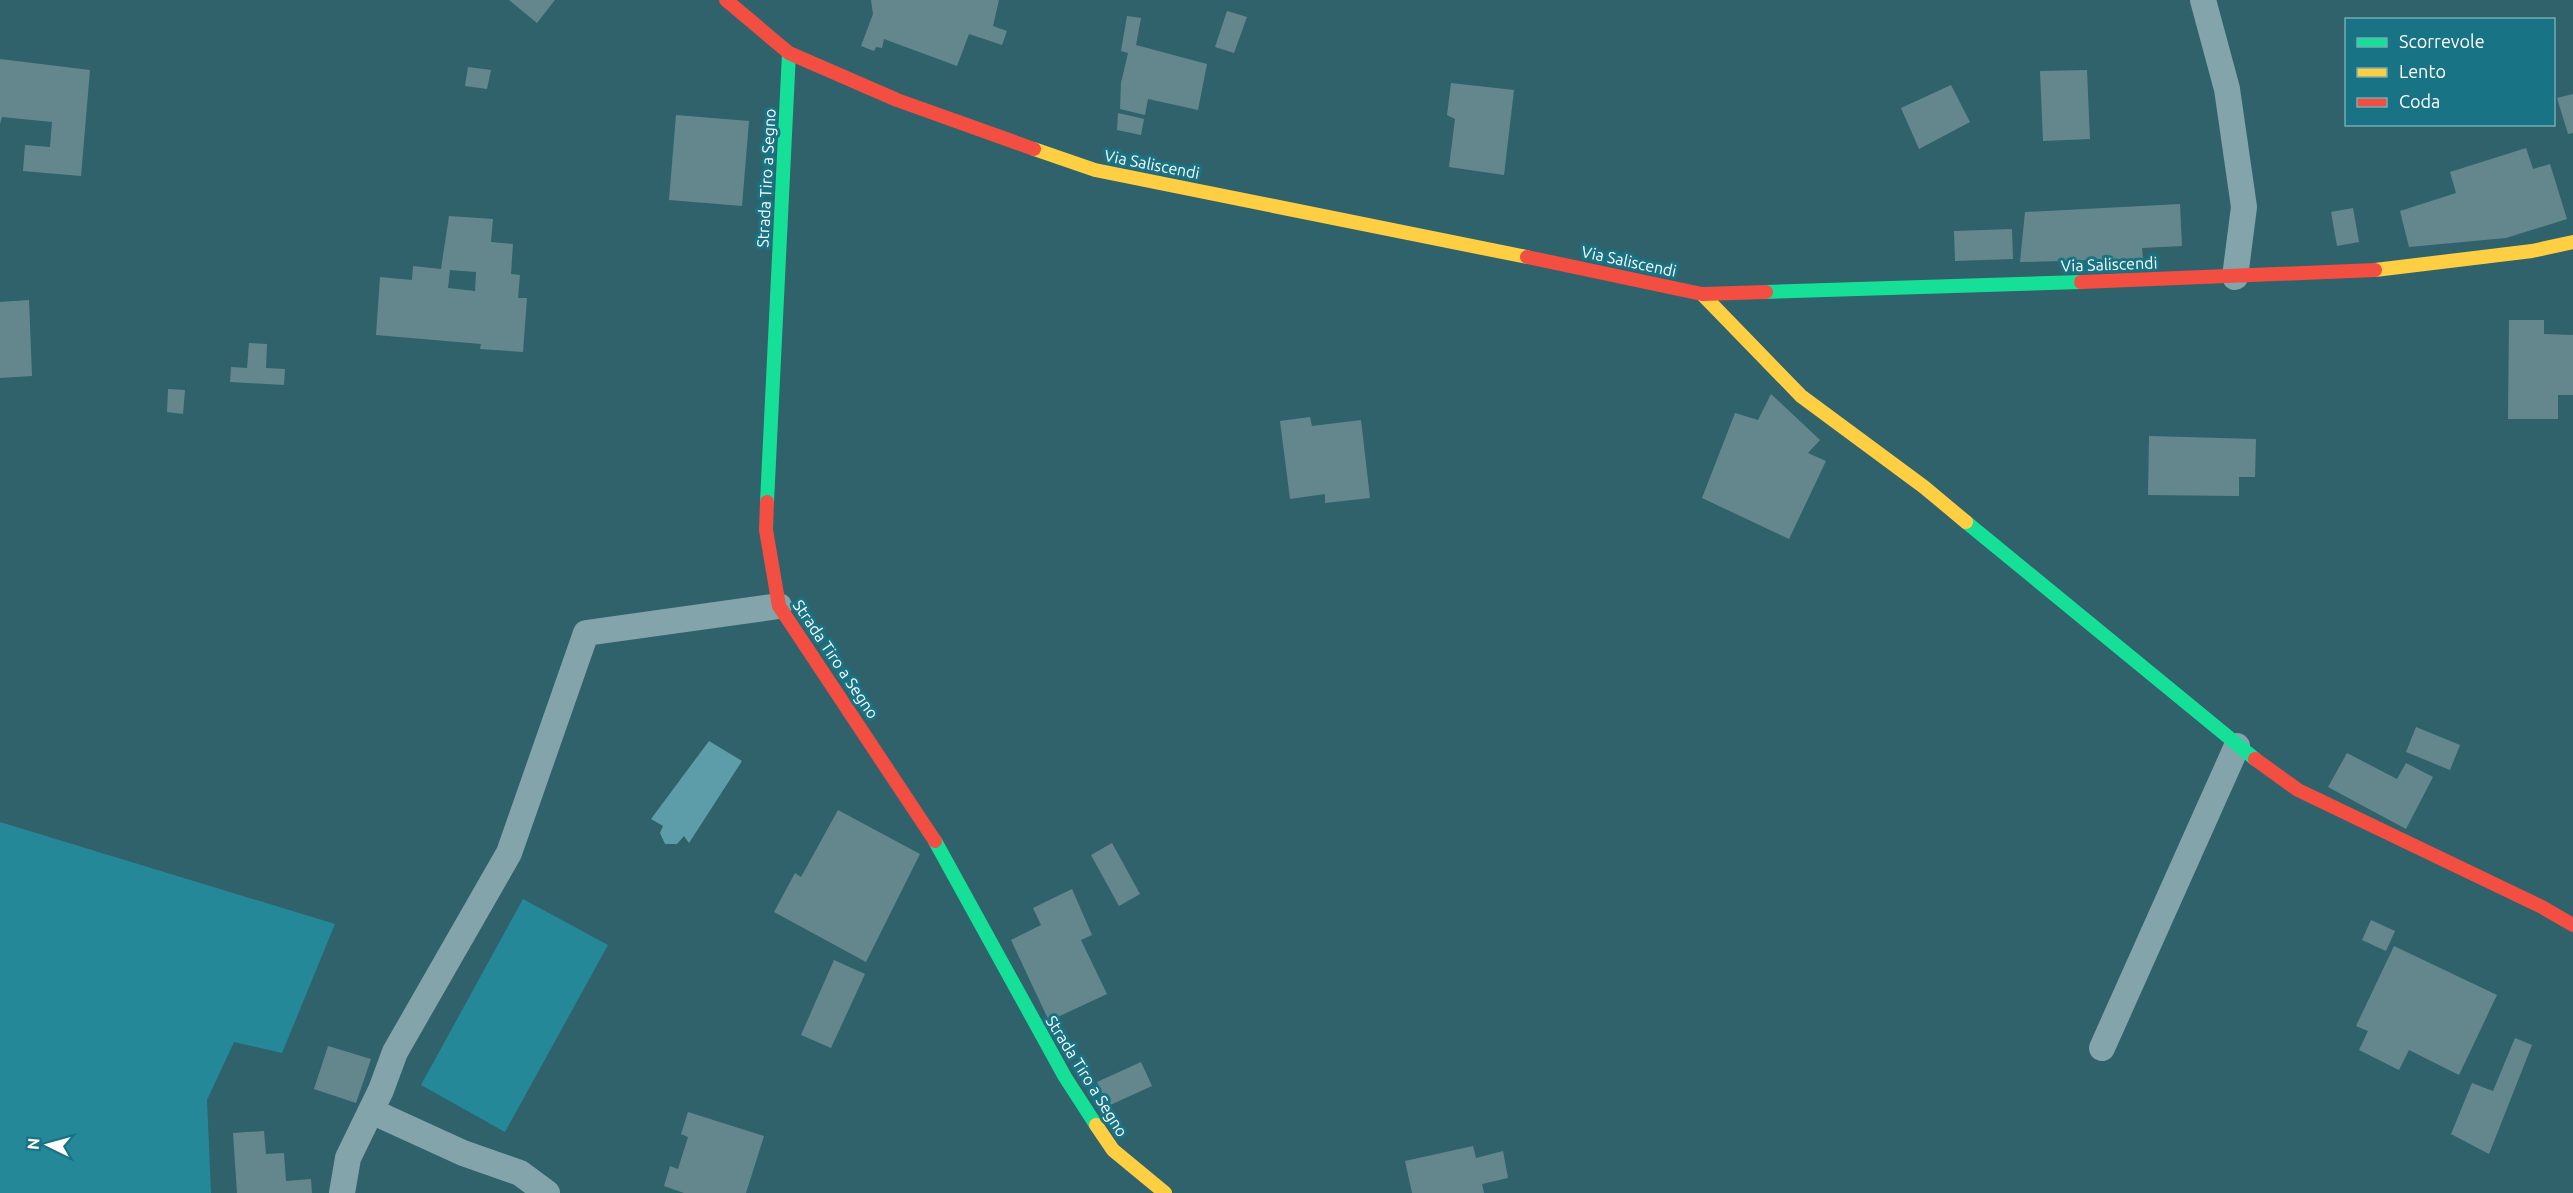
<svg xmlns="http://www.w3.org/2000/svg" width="2573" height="1193" font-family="Ubuntu,sans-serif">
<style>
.green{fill:#258899}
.water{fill:#5c9da9}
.building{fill:#64878e;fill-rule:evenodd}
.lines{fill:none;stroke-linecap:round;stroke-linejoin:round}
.lane{stroke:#83a4ab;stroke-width:26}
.fast{stroke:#16e098;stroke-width:14}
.slow{stroke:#ffcf43;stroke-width:14}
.jam{stroke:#f24e42;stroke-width:14}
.labels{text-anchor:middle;stroke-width:6;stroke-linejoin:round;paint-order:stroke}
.street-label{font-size:16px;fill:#fff;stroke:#187384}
</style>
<rect width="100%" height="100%" fill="#30626c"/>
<g class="green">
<path d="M0,822L335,924L282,1053L234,1042L207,1100L211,1193H0Z"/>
<path d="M523,899L608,945L505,1132L421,1085Z"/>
</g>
<path class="water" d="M709,741L742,761L689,843L684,836L677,844H665L660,833L663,826L651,819Z"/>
<g class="building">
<path d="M509,0H555L537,23Z"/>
<path d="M871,0H999L993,26L1007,31L1002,45L969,34L957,66L884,39L882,48L876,47L874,51L861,46L873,14Z"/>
<path d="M1227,11L1247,17L1234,53L1215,47Z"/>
<path d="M1127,16L1141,18L1136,45L1207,64L1198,110L1148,99L1145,115L1120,109L1121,83L1128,53L1121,51Z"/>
<path d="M0,59L90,70L81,176L23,171L25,145L50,147L52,122L2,117L0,124Z"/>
<path d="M468,67L491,70L487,89L465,86Z"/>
<path d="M2087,70L2090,139L2043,141L2040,71Z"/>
<path d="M1451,83L1514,90L1504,175L1449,167L1455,119L1447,115Z"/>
<path d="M1951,85L1970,122L1919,149L1901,108Z"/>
<path d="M2573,94V133L2568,134L2557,98Z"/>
<path d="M1118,113L1144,119L1141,135L1117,130Z"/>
<path d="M676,115L749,121L742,206L669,200Z"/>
<path d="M2526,148L2533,169L2550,164L2567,219L2506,238L2409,247L2400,211L2456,193L2450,172Z"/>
<path d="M2180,204L2182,246L2142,248L2143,259L2020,262L2025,212Z"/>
<path d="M2353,208L2359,242L2337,246L2331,212Z"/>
<path d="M449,216L493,219L491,242L513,244L511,274L520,275L518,298H527L523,352L480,349L481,344L376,335L380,277L412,280L413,266L441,269ZM450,270L476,272L475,291L448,288Z"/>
<path d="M2012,229L2013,259L1955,261L1954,231Z"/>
<path d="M29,300L32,376L0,378V302Z"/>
<path d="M2509,320H2544V334L2573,335V395H2558V419H2508Z"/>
<path d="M249,343L267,344L266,368L285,369L284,385L230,382L231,367L247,368Z"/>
<path d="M168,389L185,390L183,414L167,412Z"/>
<path d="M1771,394L1820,440L1808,453L1826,461L1789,539L1702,498L1735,413L1758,420Z"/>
<path d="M1310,417L1312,426L1361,420L1370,498L1325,503V494L1290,499L1280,421Z"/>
<path d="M2149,436L2256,439L2255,477H2239V496L2148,495Z"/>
<path d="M2416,727L2460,745L2450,770L2406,752Z"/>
<path d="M2347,753L2397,779L2406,763L2433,777L2406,829L2328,787Z"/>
<path d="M838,810L920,854L866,962L774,912L795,873L801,877Z"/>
<path d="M1112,843L1140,894L1119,906L1091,855Z"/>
<path d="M1072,889L1092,935L1081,940L1107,994L1049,1021L1011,940L1041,925L1033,908Z"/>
<path d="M2371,920L2395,931L2386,951L2362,940Z"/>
<path d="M2394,946L2497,995L2459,1075L2409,1050L2399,1070L2359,1050L2368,1031L2356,1026Z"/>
<path d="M834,960L865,974L831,1048L801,1035Z"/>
<path d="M2515,1038L2532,1045L2489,1154L2451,1134L2472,1083L2493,1091Z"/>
<path d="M328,1046L371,1059L356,1103L314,1089Z"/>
<path d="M1141,1062L1152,1086L1108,1106L1097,1082Z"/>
<path d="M688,1112L764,1136L746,1193H684L664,1186L670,1166L678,1169L688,1137L681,1134Z"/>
<path d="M264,1131L266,1154L284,1153L286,1181L311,1179L312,1193H237L233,1133Z"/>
<path d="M1473,1146L1476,1158L1503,1151L1508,1178L1482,1184L1484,1193H1412L1405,1161Z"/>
</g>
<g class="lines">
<g class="lane">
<path d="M2203,0L2227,89L2244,207L2235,277"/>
<path d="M2102,1048L2237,746"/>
<path d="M371,1111L463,1153L520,1173L547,1193"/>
<path d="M342,1193L348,1158L381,1090L395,1052L509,853L586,633L779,606"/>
</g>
<g class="fast">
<path d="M1766,292L2081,282"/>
<path d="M767,502L789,53"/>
<path d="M1966,522L2255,759"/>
<path d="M935,841L1065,1077L1096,1125"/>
</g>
<g class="slow">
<path d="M1034,149L1095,170L1527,257"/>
<path d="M2375,270L2532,251L2573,242"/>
<path d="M1702,294L1801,396L1924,487L1966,522"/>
<path d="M1096,1125L1113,1150L1165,1193"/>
</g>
<g class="jam">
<path d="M726,0L789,53L897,100L1034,149"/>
<path d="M1527,257L1702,294L1766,292"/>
<path d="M2081,282L2375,270"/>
<path d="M767,502L766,530L779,606L935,841"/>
<path d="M2255,759L2298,790L2542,907L2573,925"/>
</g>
</g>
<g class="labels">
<g class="street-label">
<text transform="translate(1152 164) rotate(11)" y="6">Via Saliscendi</text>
<text transform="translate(766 178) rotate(-87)" y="6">Strada Tiro a Segno</text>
<text transform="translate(1629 261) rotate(12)" y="6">Via Saliscendi</text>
<text transform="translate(2109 264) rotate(-2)" y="6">Via Saliscendi</text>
<text transform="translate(836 659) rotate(56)" y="6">Strada Tiro a Segno</text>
<text transform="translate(1087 1076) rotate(58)" y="6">Strada Tiro a Segno</text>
</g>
</g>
<rect x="2345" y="18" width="210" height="108" fill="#187384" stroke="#74abb5" stroke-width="1.5"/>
<rect x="2357" y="38" width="30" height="9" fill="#16e098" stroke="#74abb5" stroke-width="1.5"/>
<text x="2399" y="48" font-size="18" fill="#ffffff">Scorrevole</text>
<rect x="2357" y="68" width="30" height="9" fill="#ffcf43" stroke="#74abb5" stroke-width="1.5"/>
<text x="2399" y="78" font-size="18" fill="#ffffff">Lento</text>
<rect x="2357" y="98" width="30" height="9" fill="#f24e42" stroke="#74abb5" stroke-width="1.5"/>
<text x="2399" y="108" font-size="18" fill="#ffffff">Coda</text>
<g transform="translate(48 1145) rotate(275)" stroke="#187384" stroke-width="4.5" paint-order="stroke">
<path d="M0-4.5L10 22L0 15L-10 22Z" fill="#ffffff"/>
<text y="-9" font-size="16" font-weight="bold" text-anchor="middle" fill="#ffffff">N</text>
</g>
</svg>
